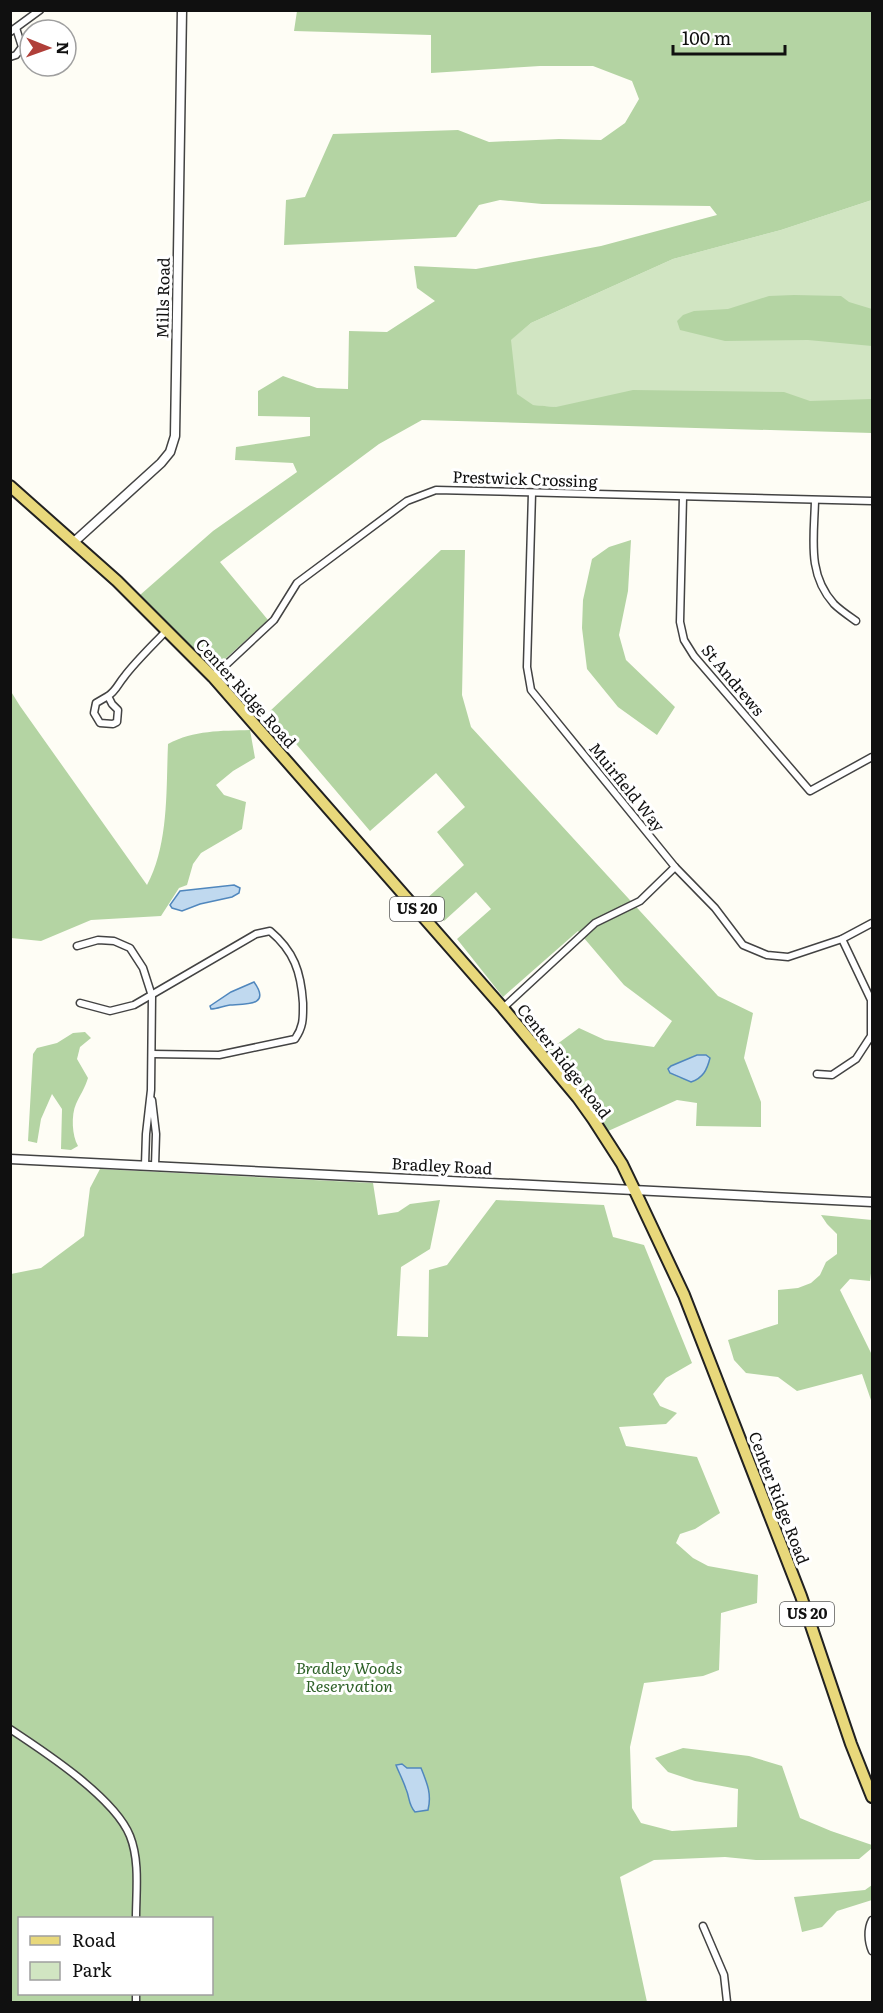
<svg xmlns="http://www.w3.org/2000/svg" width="883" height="2013" font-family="Literata,serif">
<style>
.green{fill:#d1e5c2}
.forest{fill:#b4d4a3;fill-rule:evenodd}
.water{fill:#c0d9ef;stroke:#5087bd;stroke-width:1.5}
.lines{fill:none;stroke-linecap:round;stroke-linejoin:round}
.minor-casing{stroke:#434343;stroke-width:9}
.tertiary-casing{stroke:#434343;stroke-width:11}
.primary-casing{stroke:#212121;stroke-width:14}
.minor{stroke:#fff;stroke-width:6}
.tertiary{stroke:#fff;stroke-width:8}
.primary{stroke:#e8d87b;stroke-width:10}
.labels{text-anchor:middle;stroke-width:6;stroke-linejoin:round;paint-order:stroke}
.shield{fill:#fff;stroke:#585858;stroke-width:1.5}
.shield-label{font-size:15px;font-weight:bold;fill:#101010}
.street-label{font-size:16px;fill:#101010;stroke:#fff}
.park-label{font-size:16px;font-style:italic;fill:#2e6128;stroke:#fff}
</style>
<rect width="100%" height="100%" fill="#fefdf5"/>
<path class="green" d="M872,200V409H580L506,403L503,346L531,323L673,259L781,230Z"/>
<g class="forest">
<path d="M297,11H872V200L781,230L673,259L531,323L511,340L517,394L533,405L556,407L633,390L784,392L810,401L872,399V433L422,420L379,444L220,562L268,620L213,670L140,595L213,531L297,472L293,463L235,460L236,447L310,436V417L258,416V391L283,376L317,388L348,389L349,331L387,332L435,301L417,288L414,266L476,269L601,246L717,215L710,206L542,204L500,200L479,205L456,237L284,245L286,200L305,197L333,134L458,130L489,142L559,139L601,140L625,123L639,99L632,81L593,66H540L431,73V35L294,31Z"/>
<path d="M794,295L841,296L849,302L872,309V346L808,340L725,341L680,330L677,321L683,315L694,311L728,309L769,296Z"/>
<path d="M631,540L628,591L619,635L626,660L675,707L657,735L618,707L587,669L582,628L583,600L592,559L609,547Z"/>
<path d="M441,550H465L462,695L471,727L718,996L753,1013L744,1058L761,1102V1127L696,1126L697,1103L677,1100L606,1132L545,1053L579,1028L605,1040L654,1047L672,1021L624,985L578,931L503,997L457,939L491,909L476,892L444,921L425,900L464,865L437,832L465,807L436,773L370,831L269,712ZM697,1055L680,1078L670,1073L671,1066Z"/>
<path d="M10,690L20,706L147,885C169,844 166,790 168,744C194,730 221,731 250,730L255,758L233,771L216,785L224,795L246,802L242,829L201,853L193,864L187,885L179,888L161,916L91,920L41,941L11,938Z"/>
<path d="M85,1032L91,1038L80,1047L77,1059L88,1078C85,1088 80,1095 76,1104C71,1115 72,1136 78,1146L71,1150L61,1149L62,1109L52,1094L41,1119L37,1143L28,1141L33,1054L37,1048L57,1043L73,1033Z"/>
<path d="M100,1169L373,1183L378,1215L398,1212L410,1204L440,1200L430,1249L401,1267L397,1336L428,1337L429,1270L447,1265L496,1200L604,1205L613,1237L644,1245L692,1363L666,1378L653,1394L660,1406L677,1413L666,1424L619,1427L626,1446L697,1457L720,1513L695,1529L680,1534L676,1543L693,1558L708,1566L758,1575L757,1603L721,1613L719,1670L703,1676L644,1683L630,1747L632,1808L641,1823L672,1831L737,1827L738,1789L695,1781L668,1772L655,1758L683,1748L749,1756L782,1766L800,1818L831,1831L872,1845V1848L859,1859L756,1860L725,1857L654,1860L620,1877L647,2002H11V1274L41,1268L84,1236L90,1188ZM20,1918H212V1994H20Z"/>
<path d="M821,1215L872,1220V1265L870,1281L850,1279L840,1290L872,1355V1403L862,1374L797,1391L778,1377L746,1373L734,1360L728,1340L778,1324V1290L798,1288L811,1283L820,1275L826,1262L837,1254V1234L827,1224Z"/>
<path d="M872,1885V1900L837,1911L822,1927L802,1932L794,1897L865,1890Z"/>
</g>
<g class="water">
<path d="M234,885L240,888L239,893L232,897L200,904L182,911L172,908L170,905L180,891Z"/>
<path d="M254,982C271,1006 247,1004 230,1005C223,1006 217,1009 211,1009L210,1006L231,992Z"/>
<path d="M697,1055H706L710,1058C707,1070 703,1078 691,1082L670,1073L668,1069L671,1066Z"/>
<path d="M402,1764L407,1768H421C427,1783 432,1794 428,1810L415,1812C408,1804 410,1798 406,1789C403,1780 399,1773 396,1765Z"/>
</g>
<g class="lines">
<defs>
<g id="minor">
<path d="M10,32L40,10"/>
<path d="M10,57L16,55L22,47L16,28"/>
<path d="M532,493L527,667L531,690L675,867L715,908L743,945L767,955L788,957L842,939L872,923"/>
<path d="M683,497L680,622L684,640L694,656L810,791L872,757"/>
<path d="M815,501C814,539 807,574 834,604C840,610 849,616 856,621"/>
<path d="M213,677L274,620L297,583L407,501L436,490L872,501"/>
<path d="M108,696L112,704L118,710L117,722L113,724L100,723L94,713L96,703L108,696C116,691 118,684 124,677C136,661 153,645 167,630"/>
<path d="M77,946L98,940L114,941L130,948L143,968L152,996L151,1090L146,1134L145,1165"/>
<path d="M80,1003L110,1011L134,1005L256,934L270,931C294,951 301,972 303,1003C303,1017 304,1026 295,1039L219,1055L152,1054"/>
<path d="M503,1008L595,923L640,901L675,867"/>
<path d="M817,1074L832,1075L856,1059L871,1036V1000L842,939"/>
<path d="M152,1100L156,1134L155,1166"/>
<path d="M10,1729C45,1752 115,1798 130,1836C140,1861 136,1892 136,1918"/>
<path d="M872,1920C867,1929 868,1942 872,1951"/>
<path d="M703,1926L724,1975L727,2002"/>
<path d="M136,2002V1994"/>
</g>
<g id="tertiary">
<path d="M74,542L161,463L170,452L175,436L182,10"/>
<path d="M10,1159L872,1202"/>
</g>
<path id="primary" d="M10,486L117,581L213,677L503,1008L578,1098L593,1119L622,1164L635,1191L684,1295L801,1596L851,1744L872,1797"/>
</defs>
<use href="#minor" class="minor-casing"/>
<use href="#tertiary" class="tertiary-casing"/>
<use href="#primary" class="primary-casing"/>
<use href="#minor" class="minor"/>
<use href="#tertiary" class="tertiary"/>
<use href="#primary" class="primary"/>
</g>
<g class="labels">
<g class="shield">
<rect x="390" y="897" width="54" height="24" rx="4.5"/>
<rect x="780" y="1602" width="54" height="24" rx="4.5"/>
</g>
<g class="shield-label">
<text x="417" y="914">US 20</text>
<text x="807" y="1619">US 20</text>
</g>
<g class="street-label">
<text transform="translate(163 298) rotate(-89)" y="6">Mills Road</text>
<text transform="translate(525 479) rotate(2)" y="6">Prestwick Crossing</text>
<text transform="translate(733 680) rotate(50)" y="6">St Andrews</text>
<text transform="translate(246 693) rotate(48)" y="6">Center Ridge Road</text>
<text transform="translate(627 787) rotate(51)" y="6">Muirfield Way</text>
<text transform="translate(564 1061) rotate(52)" y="6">Center Ridge Road</text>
<text transform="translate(442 1166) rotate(3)" y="6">Bradley Road</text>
<text transform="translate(779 1498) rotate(69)" y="6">Center Ridge Road</text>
</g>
<g class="park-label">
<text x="349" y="1674">Bradley Woods<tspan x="349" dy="18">Reservation</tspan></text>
</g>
</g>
<rect width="883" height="2013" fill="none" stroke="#101010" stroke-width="24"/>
<rect x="18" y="1917" width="195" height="78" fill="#ffffff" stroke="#9f9f9f" stroke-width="1.5"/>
<rect x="30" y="1936" width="30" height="9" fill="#e8d87b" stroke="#9f9f9f" stroke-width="1.5"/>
<text x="72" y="1947" font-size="18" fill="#101010">Road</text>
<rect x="30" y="1962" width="30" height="18" fill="#d1e5c2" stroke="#9f9f9f" stroke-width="1.5"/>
<text x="72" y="1977" font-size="18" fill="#101010">Park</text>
<g transform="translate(48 48) rotate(91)"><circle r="28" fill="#ffffff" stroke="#9f9f9f" stroke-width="1.5"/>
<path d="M0-4.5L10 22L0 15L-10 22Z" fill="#b03f39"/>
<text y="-9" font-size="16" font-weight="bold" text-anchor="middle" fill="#101010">N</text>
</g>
<path d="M673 45v9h112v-9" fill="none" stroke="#101010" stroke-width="3"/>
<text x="682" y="45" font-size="18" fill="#101010" stroke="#ffffff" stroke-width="4.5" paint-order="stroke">100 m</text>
</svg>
